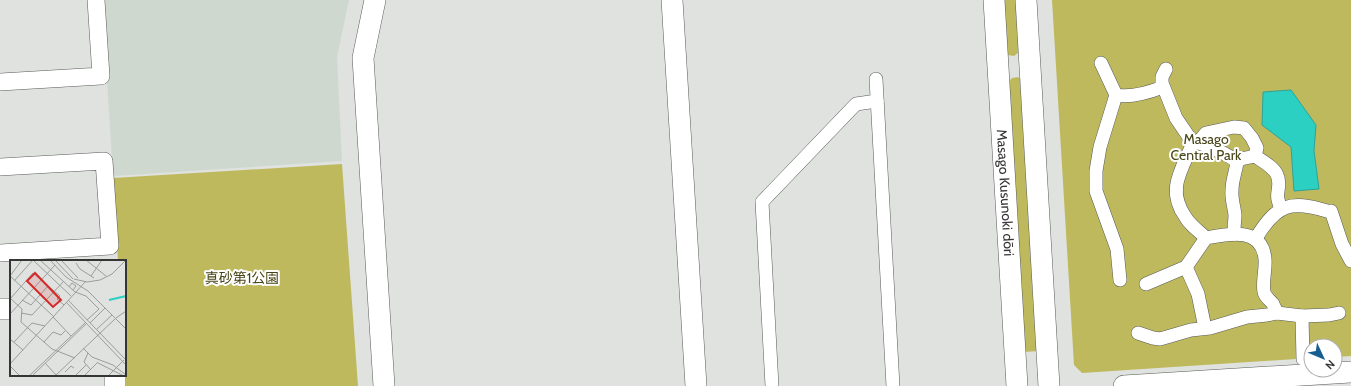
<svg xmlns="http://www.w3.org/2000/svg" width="1351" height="386" font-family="Cabin,'Noto Sans JP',sans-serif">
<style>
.built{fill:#cfd8cf}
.green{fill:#bfb95d}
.water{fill:#2bd0c2;stroke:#2ea297}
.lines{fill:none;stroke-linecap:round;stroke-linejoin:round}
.pedestrian-casing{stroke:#585b58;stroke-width:14}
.minor-casing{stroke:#585b58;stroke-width:18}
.tertiary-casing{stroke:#585b58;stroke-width:22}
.pedestrian{stroke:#fff;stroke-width:13}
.minor{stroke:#fff;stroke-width:17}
.tertiary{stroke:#fff;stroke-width:21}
.labels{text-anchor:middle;stroke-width:4;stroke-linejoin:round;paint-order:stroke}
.park-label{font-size:14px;fill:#484519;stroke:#fff}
.street-label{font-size:14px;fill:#343534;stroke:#fff}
.inset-river{fill:none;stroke:#2bd0c2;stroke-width:2}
.inset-road{fill:none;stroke:#9b9d9b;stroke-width:1}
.view{fill:#d62828;fill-opacity:0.15;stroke:#d62828;stroke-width:2}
.inset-edge{fill:none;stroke:#343534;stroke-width:2}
</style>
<rect width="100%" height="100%" fill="#dfe2df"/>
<path class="built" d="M102,0H349L337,57L342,161L113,176Z"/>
<g class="green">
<path d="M1002,0H1018L1019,52L1014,56L1008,55L1005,50Z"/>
<path d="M1052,0H1351V356L1335,357V346H1311V358L1082,373L1074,365Z"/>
<path d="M1018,77L1023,82L1040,351L1023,352L1008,82L1012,78Z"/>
<path d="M342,164L358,386H125V261H118L113,178Z"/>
</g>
<path class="water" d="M1291,90L1316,125L1314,151L1319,189L1294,191L1291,147L1262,125L1263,92Z"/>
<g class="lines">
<defs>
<g id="pedestrian">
<path d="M1101,63L1116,95L1100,147L1096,171V191L1117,249L1120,280"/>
<path d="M1166,69L1162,77V83L1176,118L1193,143C1181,171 1166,190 1186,218C1191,226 1199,231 1206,238"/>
<path d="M876,79L893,386"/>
<path d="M1116,95C1131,98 1150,92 1163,87"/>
<path d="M1197,142C1211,148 1226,152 1237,162"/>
<path d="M1193,143L1201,139L1206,133L1234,127L1244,128L1252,138L1257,148L1255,156C1262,161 1274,167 1277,175C1283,187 1272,194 1282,209"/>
<path d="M1331,211L1342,244L1351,261"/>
<path d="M1235,234C1233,227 1235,222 1235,215C1234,206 1231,198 1232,190C1232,180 1236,171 1237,162L1241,159L1255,156"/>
<path d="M1256,238C1277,204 1290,200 1327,211"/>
<path d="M1186,267L1198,294L1205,328"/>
<path d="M1146,284L1186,267L1206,238C1228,234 1262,226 1265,259C1266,270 1262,281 1264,292C1265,297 1270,300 1273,304C1274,307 1276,310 1277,313"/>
<path d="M1302,316L1303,359"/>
<path d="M1138,333L1153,338L1160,339L1191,330L1210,328L1247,317L1267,315L1277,313L1302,316L1329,315L1339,313"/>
<path d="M772,386L762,202L856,104L877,101"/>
</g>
<g id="minor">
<path d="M0,82L101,76L96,0"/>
<path d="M0,167L104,161L110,246L0,253"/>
</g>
<g id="tertiary">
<path d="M375,0L363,58L384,386"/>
<path d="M672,0L696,386"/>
<path id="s1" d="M994,0L1017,386"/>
<path d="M1026,0L1049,386"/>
<path d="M0,309H11"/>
<path d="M115,375V386"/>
<path d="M1124,386L1351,372"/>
</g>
</defs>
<use href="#pedestrian" class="pedestrian-casing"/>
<use href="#minor" class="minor-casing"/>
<use href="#tertiary" class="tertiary-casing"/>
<use href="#pedestrian" class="pedestrian"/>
<use href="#minor" class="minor"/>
<use href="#tertiary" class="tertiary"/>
</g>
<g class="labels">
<g class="park-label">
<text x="1206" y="144">Masago<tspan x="1206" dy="16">Central Park</tspan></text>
<text x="242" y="283">真砂第1公園</text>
</g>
<g class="street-label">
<text dy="5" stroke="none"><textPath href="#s1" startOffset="193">Masago Kusunoki dōri</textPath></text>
</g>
</g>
<g transform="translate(10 260)">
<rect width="116" height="116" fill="#dfe2df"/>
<path class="inset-river" d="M99,40L116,36"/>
<path class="inset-road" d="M23,0L61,36M30,0L65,32L76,36L89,49M40,0L56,17L78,31L116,69M45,0L63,19M51,0L68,18M76,0L96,16M66,3L70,9L84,18M0,16L43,56M0,16L12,0M81,16L92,0M64,19L77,22L90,20L102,14L116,0M4,21L23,0M59,27L62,23L66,26L63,30M0,38L12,49L11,62L42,89L65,98M0,39L23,13L50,36L47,39L54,45M12,40L21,45L38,26M58,40L116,100M56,42L116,105M11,53L22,55L54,21M0,54L45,5M43,57L61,76M106,58L116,51M77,60L89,49M80,63L95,48M87,69L102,55M0,79L13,90M4,82L22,63L35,66M34,82L43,72L51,75L55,71M73,88L82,97L103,105L116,115M78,93L74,102L81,110M35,103L47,116M88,103L114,116M0,104L76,21M0,106L10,116M55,112L61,106L64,108M19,116L76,62M22,116L77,63M45,116L106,58M65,116L76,105M74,116L88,102M98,116L114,100"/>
<path class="view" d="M25,13L51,40L43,47L17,21Z"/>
<rect width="116" height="116" class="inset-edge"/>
</g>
<g transform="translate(1323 358) rotate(134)"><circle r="19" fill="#ffffff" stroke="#aeaeae"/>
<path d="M0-3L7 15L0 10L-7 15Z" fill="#165d91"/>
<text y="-6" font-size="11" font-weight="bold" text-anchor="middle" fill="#343534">N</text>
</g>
</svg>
